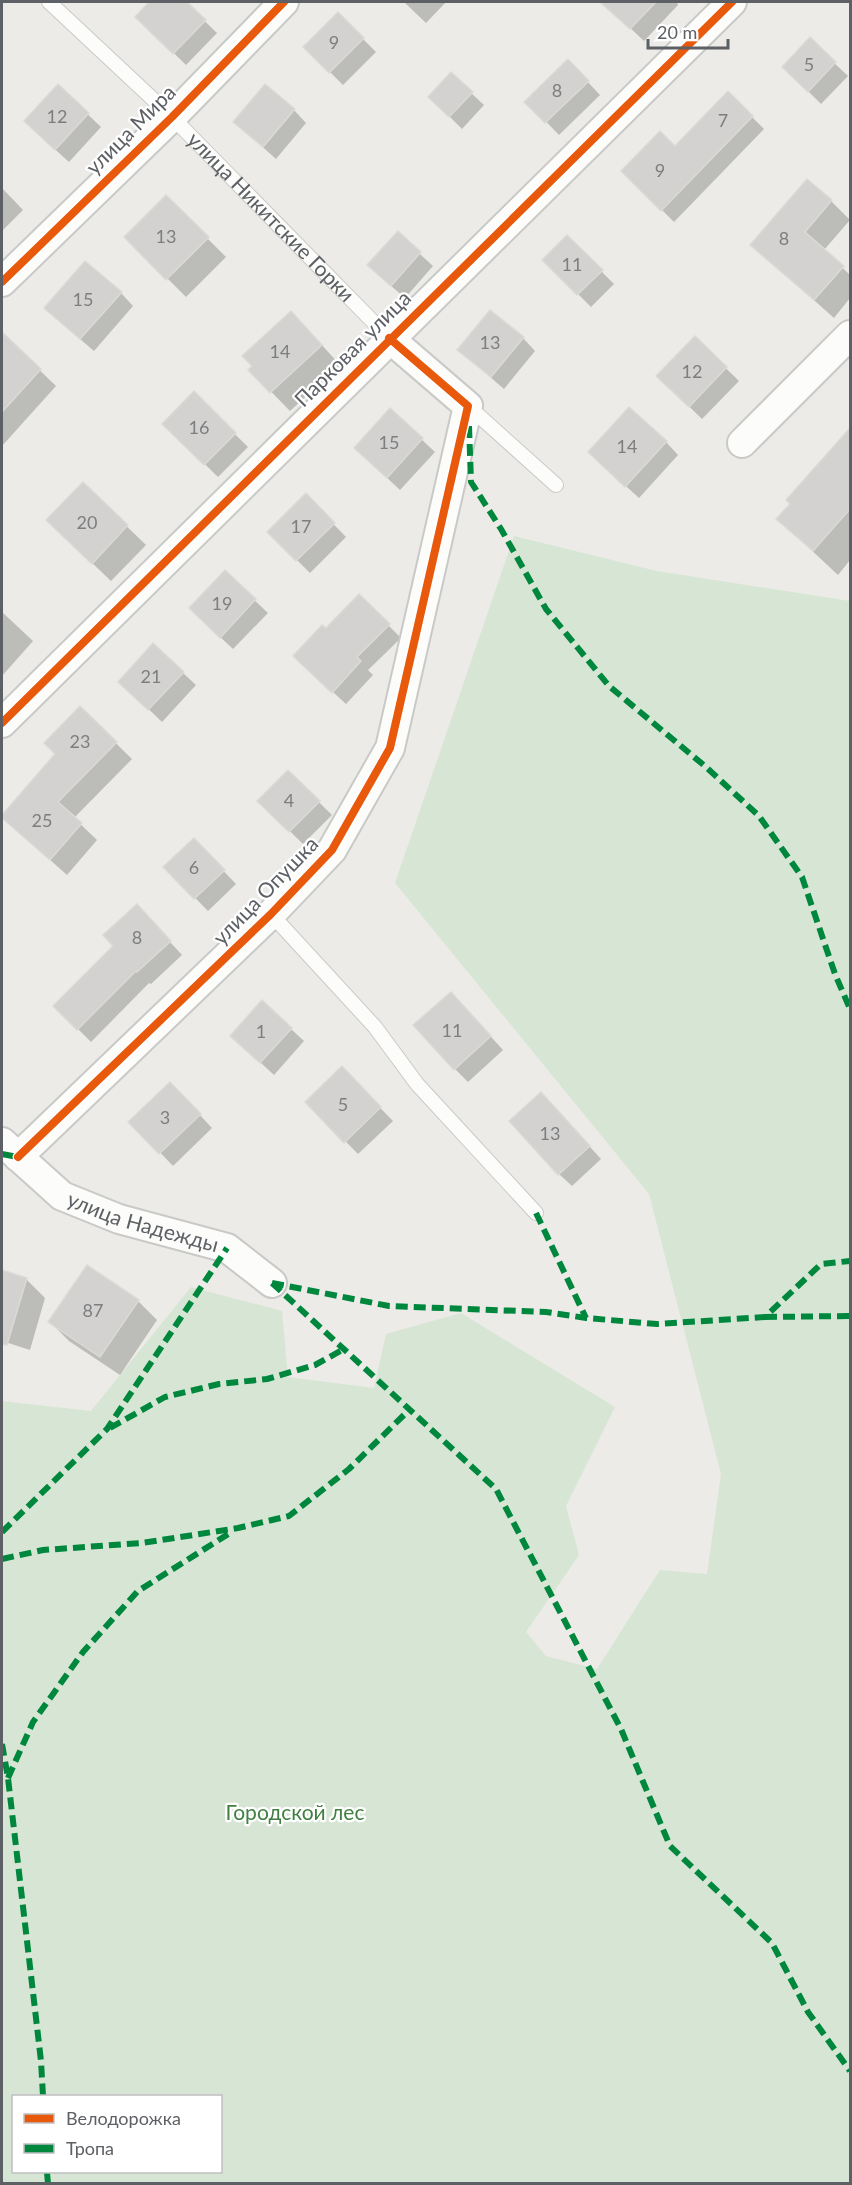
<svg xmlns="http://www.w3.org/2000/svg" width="852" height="2185" font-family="Lato,sans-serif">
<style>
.green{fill:#d7e6d4;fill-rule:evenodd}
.shadow{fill:#0003}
.building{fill:#d3d2d0;stroke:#dbdad6;stroke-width:1.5}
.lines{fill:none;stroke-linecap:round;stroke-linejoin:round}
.service-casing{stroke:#c9c9c8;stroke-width:16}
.minor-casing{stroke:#c9c9c8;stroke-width:32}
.service{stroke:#fcfcfb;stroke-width:14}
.minor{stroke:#fcfcfb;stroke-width:28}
.quiet{stroke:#00873e;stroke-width:6;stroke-dasharray:12 6;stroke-linecap:butt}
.cycleway-casing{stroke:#fff;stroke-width:11}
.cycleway{stroke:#e8590c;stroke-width:8}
.labels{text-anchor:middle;stroke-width:4.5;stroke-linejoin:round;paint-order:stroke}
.number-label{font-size:18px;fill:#7c7e80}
.street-label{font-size:21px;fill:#5d6064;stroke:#fff}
.park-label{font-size:21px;fill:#417f42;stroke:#fff}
</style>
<rect width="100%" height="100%" fill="#ecebe7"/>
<path class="green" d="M514,536L657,571L850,601V2183H2V1401L91,1411L191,1287L282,1311L288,1377L374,1388L386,1334L461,1313L615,1407L566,1506L579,1555L526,1632L546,1656L597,1669L660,1570L707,1574L721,1474L649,1194L395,883ZM14,2096H220V2172H14Z"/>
<g class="shadow">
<path d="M152,2H185L217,33L186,65L137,17Z"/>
<path d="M404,2H446L426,23Z"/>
<path d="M607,2H677L678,5L644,41L605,4Z"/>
<path d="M338,14L376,52L343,85L305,47Z"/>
<path d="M810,40L848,76L821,104L784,67Z"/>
<path d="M568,61L600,95L559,135L527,102Z"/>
<path d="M58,86L101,127L69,162L38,134Z"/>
<path d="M471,93L484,105L462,129L430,97Z"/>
<path d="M728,93L764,129L674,222L623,171L675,148Z"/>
<path d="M294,110L306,123L276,159L235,122Z"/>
<path d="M2,188L23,210L2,231Z"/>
<path d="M166,197L226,257L186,297L126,237Z"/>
<path d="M831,201L850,220L824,250L850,275V298L834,318L752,245Z"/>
<path d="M398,234L433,266L405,298L382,278Z"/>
<path d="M567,237L614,284L591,307L544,260Z"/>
<path d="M121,293L133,306L94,351L59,321Z"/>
<path d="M310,332L340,365L290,411L250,370Z"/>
<path d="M3,335L56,386L2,446V337Z"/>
<path d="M523,338L535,351L504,389L459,350Z"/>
<path d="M695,338L739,381L702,419L658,376Z"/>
<path d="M194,394L248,447L218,477L164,424Z"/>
<path d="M390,410L435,452L400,490L369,461Z"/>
<path d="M850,430V560L838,575L778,519L792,504L788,500Z"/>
<path d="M666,442L678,455L639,498L603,465Z"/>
<path d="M83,484L146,545L111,581L67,539Z"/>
<path d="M306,496L346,537L310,573L269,532Z"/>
<path d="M225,572L268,613L233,649L203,621Z"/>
<path d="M359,596L401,638L368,670L373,675L346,704L308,669L326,630Z"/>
<path d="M2,612L33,641L2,676Z"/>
<path d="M183,673L196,685L162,722L133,694Z"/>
<path d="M80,708L132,759L74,818L97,840L67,875L2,817L57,754Z"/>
<path d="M288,772L332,815L303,844L259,801Z"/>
<path d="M194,840L236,884L208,911L165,867Z"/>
<path d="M149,919L182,955L151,984L149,983L91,1042L55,1006Z"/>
<path d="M463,1006L503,1050L468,1082L455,1069Z"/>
<path d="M291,1029L304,1041L274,1075L245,1048Z"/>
<path d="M342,1069L393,1121L358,1154L307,1102Z"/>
<path d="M183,1097L212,1128L173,1166L131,1122Z"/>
<path d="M554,1107L601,1159L572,1186L559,1174Z"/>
<path d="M2,1271L26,1279L45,1298L30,1350L2,1341Z"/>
<path d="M138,1301L157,1320L120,1375L69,1341L50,1322Z"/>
</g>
<g class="building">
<path d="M149,2H187L206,20L173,54L135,17Z"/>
<path d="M600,2H656L630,29Z"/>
<path d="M338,12L364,38L329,73L303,47Z"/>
<path d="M810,37L836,62L808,92L782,67Z"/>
<path d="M568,59L589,81L545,123L524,102Z"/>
<path d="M451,72L473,92L449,117L428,97Z"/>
<path d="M58,84L89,113L55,150L24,121Z"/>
<path d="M265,84L295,109L263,147L233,122Z"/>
<path d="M728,91L753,116L661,211L621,171L660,131L675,146Z"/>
<path d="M807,179L832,200L805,232L844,266L814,300L750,245Z"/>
<path d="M166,195L209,237L166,280L124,237Z"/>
<path d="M398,231L421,252L391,286L367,265Z"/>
<path d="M567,235L603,270L577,295L542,260Z"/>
<path d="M85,261L122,292L80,339L44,308Z"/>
<path d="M490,310L524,337L491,377L457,350Z"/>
<path d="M291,311L322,345L270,393L248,370L252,366L242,356Z"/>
<path d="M2,332L41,369L2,412Z"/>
<path d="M695,336L727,367L689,407L656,376Z"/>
<path d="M194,391L236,433L204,465L162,424Z"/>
<path d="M629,407L667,441L625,487L588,452Z"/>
<path d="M390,408L423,438L387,478L354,448Z"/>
<path d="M850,428V509L813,551L776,519L790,504L786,500Z"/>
<path d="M83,482L128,525L92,564L46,520Z"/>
<path d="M306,493L335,523L296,561L267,532Z"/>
<path d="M225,570L256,599L220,638L189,608Z"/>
<path d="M359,594L390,624L357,657L361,661L332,693L293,656L322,625L326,628Z"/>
<path d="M153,643L184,672L148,710L118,682Z"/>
<path d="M80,706L117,742L58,802L82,823L50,860L2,818V815L55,754L44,743Z"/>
<path d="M288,770L320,801L289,832L257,801Z"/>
<path d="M194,838L225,870L194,899L163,867Z"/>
<path d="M137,904L171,941L137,972L136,971L77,1030L53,1006L113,946L103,935Z"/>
<path d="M451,992L491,1036L454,1070L413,1025Z"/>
<path d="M262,1000L292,1028L260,1063L230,1036Z"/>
<path d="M342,1066L381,1107L344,1143L305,1102Z"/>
<path d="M170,1082L201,1114L159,1154L128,1122Z"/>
<path d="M541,1092L590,1146L558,1175L509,1121Z"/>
<path d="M87,1265L139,1300L100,1357L48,1322Z"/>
<path d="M2,1270L27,1278L7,1345L2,1344Z"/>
</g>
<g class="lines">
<defs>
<g id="service">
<path id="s1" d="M49,2L172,117L389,338"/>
<path d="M468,406L556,485"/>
<path d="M271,914L375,1027L417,1084L536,1213"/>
</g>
<g id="minor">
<path d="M2,282L172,117L284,2"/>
<path d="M742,443L850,335"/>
<path d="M2,723L732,2"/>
<path id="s2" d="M2,1142L62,1196L119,1219L227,1248L272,1283"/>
<path d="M18,1157L271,914L332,850L390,748L468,406L389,338"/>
</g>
</defs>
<use href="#service" class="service-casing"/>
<use href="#minor" class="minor-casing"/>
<use href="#service" class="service"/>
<use href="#minor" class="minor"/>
<g class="quiet">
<path d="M469,426L471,482L501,529L546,609L609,686L706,767L759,816L802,877L835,974L850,1009"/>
<path d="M2,1154L18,1157"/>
<path d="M536,1213L586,1318"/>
<path d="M272,1283L496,1489L621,1729L670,1846L772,1943L808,2012L850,2071"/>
<path d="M272,1283L389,1306L546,1312L586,1318L657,1324L765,1317L821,1264L850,1261"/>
<path d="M765,1317L850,1316"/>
<path d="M110,1428L165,1397L219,1384L267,1379L315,1365L344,1349"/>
<path d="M2,1532L107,1429L227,1248"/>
<path d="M2,1559L43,1550L142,1543L238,1528L289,1516L349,1469L410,1409"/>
<path d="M2,1744L8,1778L41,2061L43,2096"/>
<path d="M8,1778L33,1722L83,1652L138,1591L233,1531"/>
<path d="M47,2172L48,2184"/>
</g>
<defs>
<g id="cycleway">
<path d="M2,282L172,117L284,2"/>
<path d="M2,723L732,2"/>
<path d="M18,1157L271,914L332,850L390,748L468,406L389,338"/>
</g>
</defs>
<use href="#cycleway" class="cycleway-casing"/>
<use href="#cycleway" class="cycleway"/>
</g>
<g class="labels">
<g class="number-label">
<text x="334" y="49">9</text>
<text x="809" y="71">5</text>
<text x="557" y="97">8</text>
<text x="57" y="123">12</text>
<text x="723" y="127">7</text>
<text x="660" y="177">9</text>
<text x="166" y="243">13</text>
<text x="784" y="245">8</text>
<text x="572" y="271">11</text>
<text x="83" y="306">15</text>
<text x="490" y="349">13</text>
<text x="280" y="358">14</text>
<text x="692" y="378">12</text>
<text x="199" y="434">16</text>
<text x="389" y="449">15</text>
<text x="627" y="453">14</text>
<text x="87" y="529">20</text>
<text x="301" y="533">17</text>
<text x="222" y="610">19</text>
<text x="151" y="683">21</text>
<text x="80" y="748">23</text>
<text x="289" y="807">4</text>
<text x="42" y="827">25</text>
<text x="194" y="874">6</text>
<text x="137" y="944">8</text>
<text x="452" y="1037">11</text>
<text x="261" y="1038">1</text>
<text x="343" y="1111">5</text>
<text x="165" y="1124">3</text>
<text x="550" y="1140">13</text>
<text x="93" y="1317">87</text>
</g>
<g class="street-label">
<text transform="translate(131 130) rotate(-45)" y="7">улица Мира</text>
<text dy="7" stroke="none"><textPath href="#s1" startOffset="309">улица Никитские Горки</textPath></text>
<text transform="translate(353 349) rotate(-45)" y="7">Парковая улица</text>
<text transform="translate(266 891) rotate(-46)" y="7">улица Опушка</text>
<text dy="7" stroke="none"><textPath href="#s2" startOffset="166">улица Надежды</textPath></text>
</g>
<g class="park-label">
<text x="295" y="1820">Городской лес</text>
</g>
</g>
<rect width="852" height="2185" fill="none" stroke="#5d6064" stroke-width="6"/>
<rect x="12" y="2095" width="210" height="78" fill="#ffffff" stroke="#bebfc1" stroke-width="1.5"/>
<rect x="24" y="2114" width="30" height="9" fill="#e8590c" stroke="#bebfc1" stroke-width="1.5"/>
<text x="66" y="2125" font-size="18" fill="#5d6064">Велодорожка</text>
<rect x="24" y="2144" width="30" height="9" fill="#00873e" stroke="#bebfc1" stroke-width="1.5"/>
<text x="66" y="2155" font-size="18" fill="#5d6064">Тропа</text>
<path d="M648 39v9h80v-9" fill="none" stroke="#5d6064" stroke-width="3"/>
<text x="657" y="39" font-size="18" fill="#5d6064" stroke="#ffffff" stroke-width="4.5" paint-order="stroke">20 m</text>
</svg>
